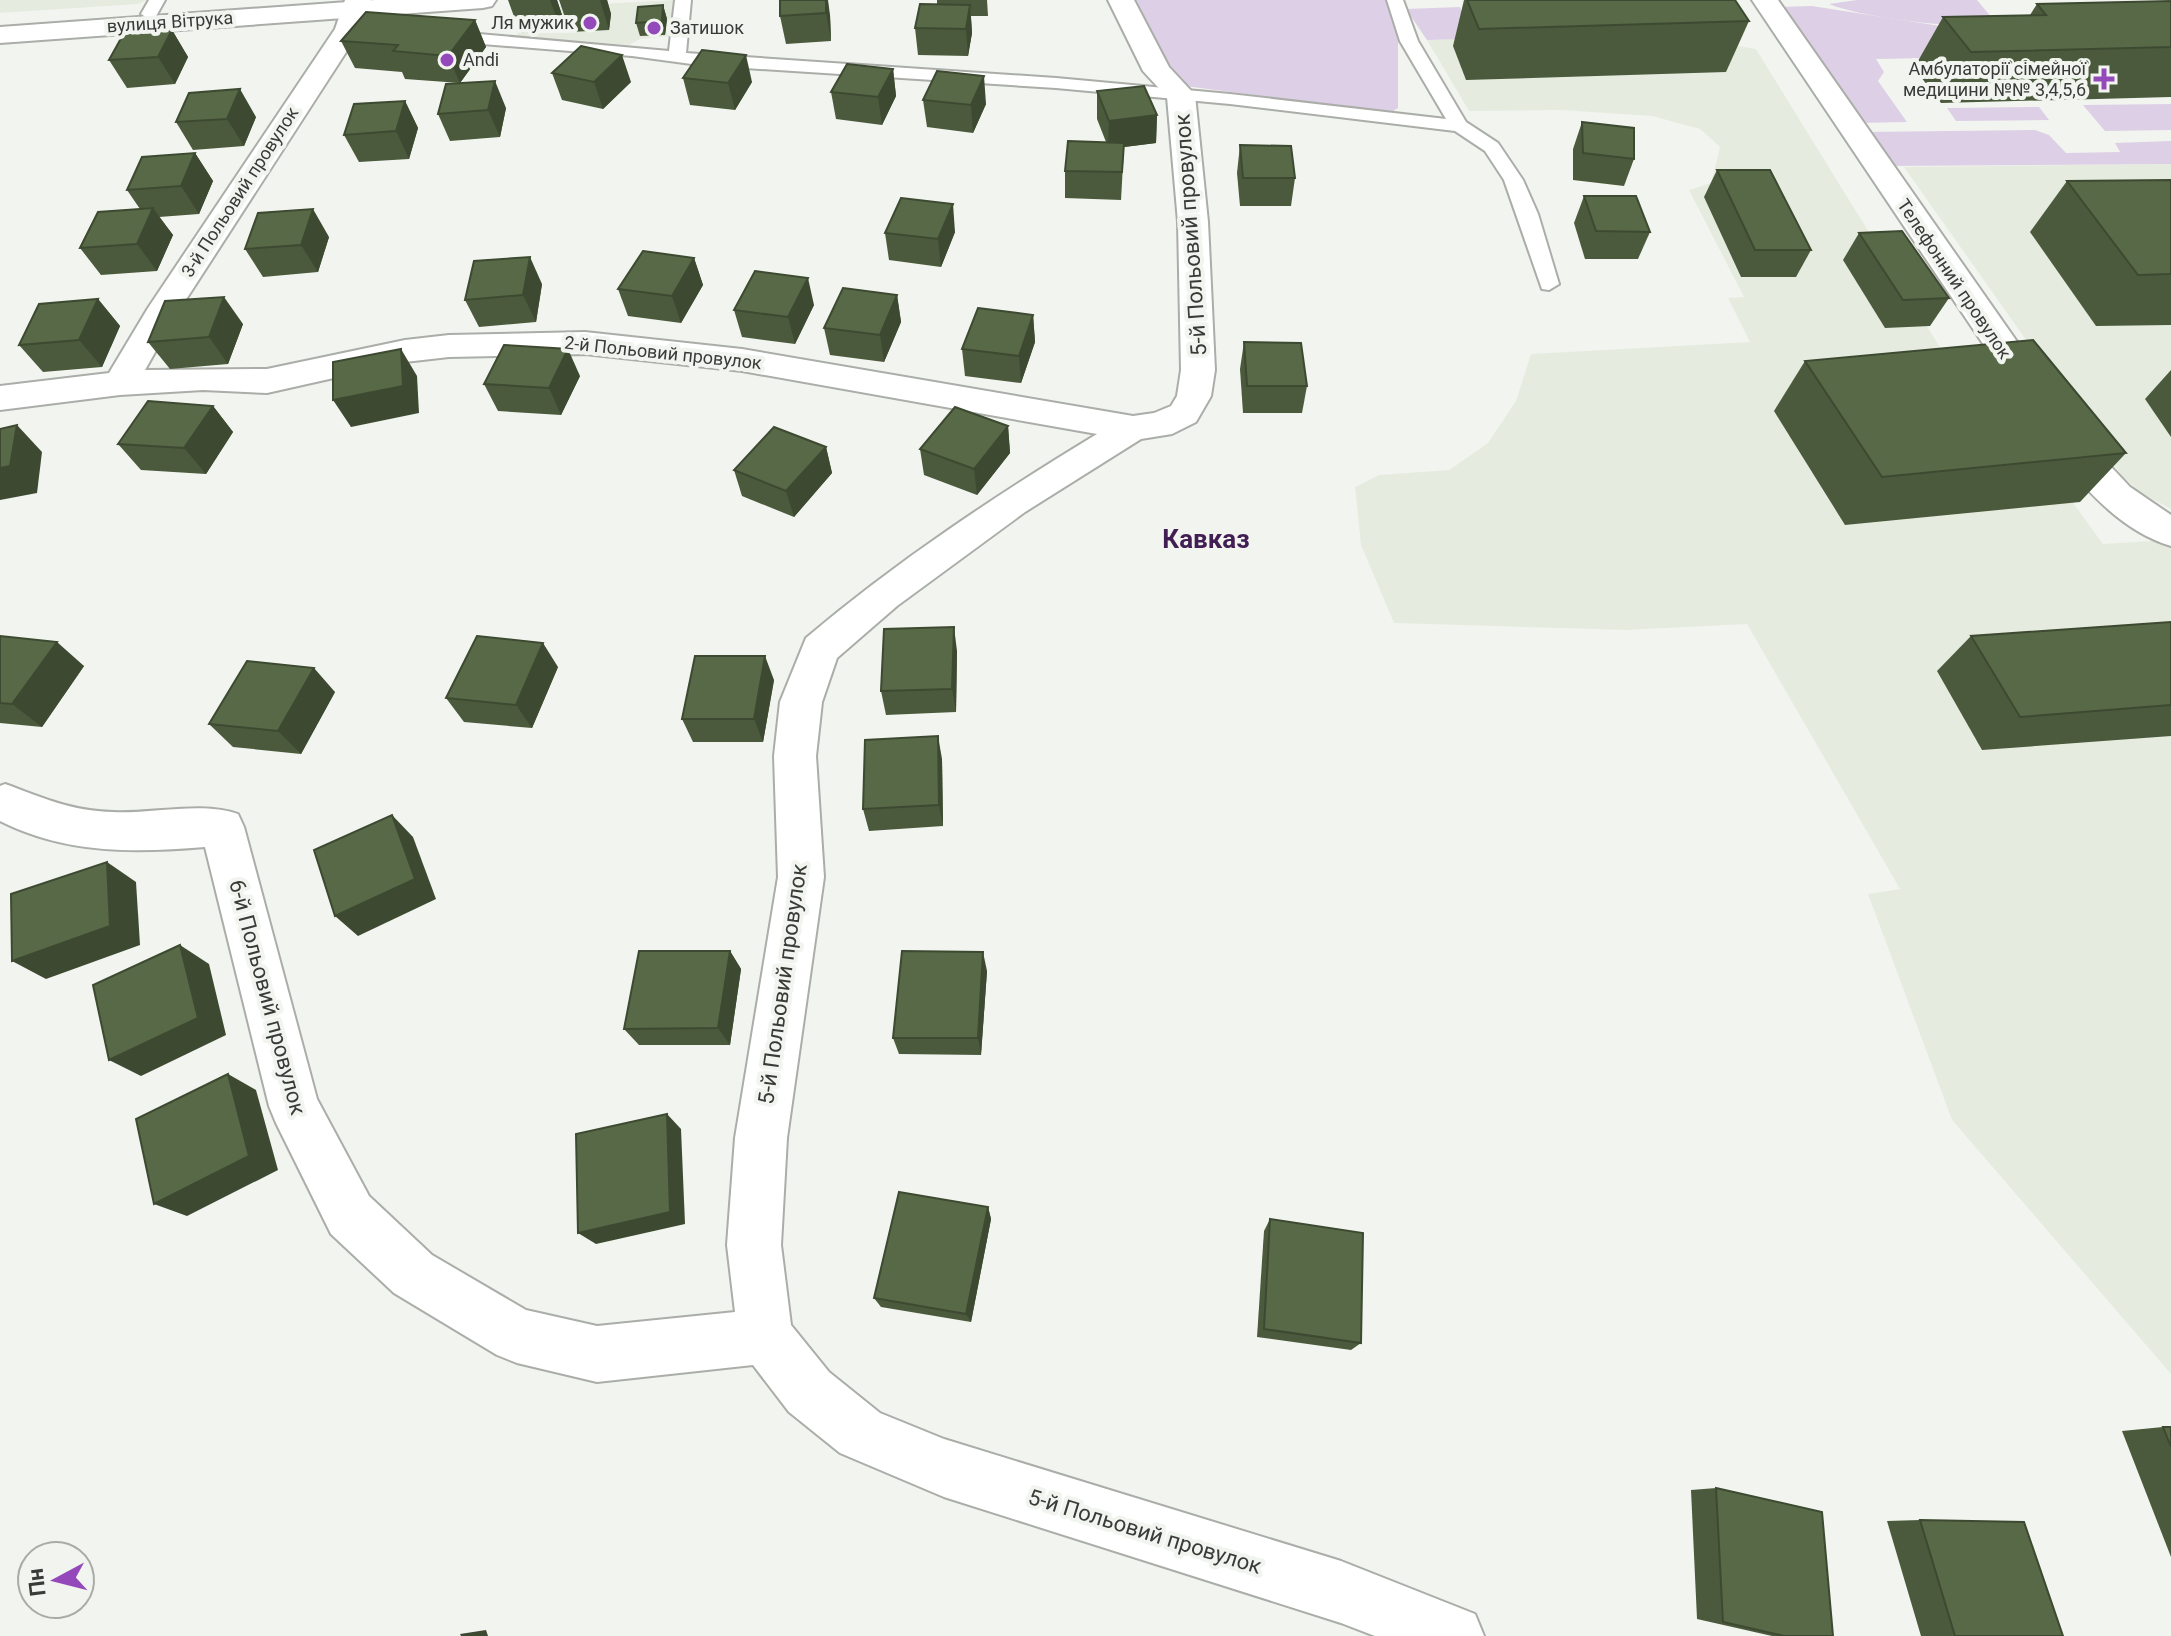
<svg xmlns="http://www.w3.org/2000/svg" width="2171" height="1636" font-family="Roboto,sans-serif">
<style>
.built{fill:#e5ecdf}
.green{fill:#ddcfe6}
.lines{fill:none;stroke-linecap:round;stroke-linejoin:round}
.service-casing{stroke:#aaada8;stroke-width:4}
.minor-casing{stroke:#aaada8;stroke-width:4}
.secondary-casing{stroke:#aaada8;stroke-width:4}
.service{fill:#fff;fill-rule:evenodd}
.minor{fill:#fff;fill-rule:evenodd}
.secondary{fill:#fff;fill-rule:evenodd}
.wall{fill:#4b5a3c}
.shaded-wall{fill:#3d4a31}
.building{fill:#576946;stroke:#3d4a31;stroke-width:2}
.poi-dot{fill:#9449bb;stroke:#f2f5ef;stroke-width:3}
.labels{text-anchor:middle;stroke-width:8;stroke-linejoin:round;paint-order:stroke}
.far-street-label{font-size:18px;fill:#3a3b39;stroke:#f2f5ef}
.far-poi-label{font-size:18px;fill:#3a3b39;stroke:#f2f5ef;text-anchor:end}
.street-label{font-size:22px;fill:#3a3b39;stroke:#f2f5ef}
.quarter-label{font-size:26px;font-weight:bold;fill:#421e54;stroke:#f2f5ef}
</style>
<rect width="100%" height="100%" fill="#f2f5ef"/>
<g class="built">
<path d="M0,0H147L138,4L0,13Z"/>
<path d="M675,0L672,36L640,39L629,45L517,36L523,8Z"/>
<path d="M1510,37L1715,42L1756,49L1965,388L2028,441L2103,544L2151,541L2171,545V1374L1952,1120L1868,894L1900,889L1747,624L1626,630L1394,623L1361,545L1355,487L1379,475L1449,470L1488,443L1516,401L1531,354L1750,342L1728,298L1744,297L1689,190L1711,183L1720,147L1700,129L1652,116L1561,110L1469,111L1427,40Z"/>
<path d="M2171,164V509L2141,493L2122,476L1904,167Z"/>
</g>
<g class="green">
<path d="M1135,0H1386L1398,37V108L1393,111L1372,110L1185,86L1162,60Z"/>
<path d="M1857,0H1977L1997,24C1960,30 1864,18 1829,4Z"/>
<path d="M1812,6L1972,31L1992,57L1876,59L1884,72L1878,81L1907,122L1859,123L1777,7Z"/>
<path d="M1460,7L1469,30L1462,39L1427,40L1406,9Z"/>
<path d="M2171,104V130L2105,131L2083,105Z"/>
<path d="M2039,107L2049,120L1956,121L1947,108Z"/>
<path d="M2035,130L2049,135L2066,153L2120,152L2115,143L2171,141V164L1888,166L1864,132Z"/>
</g>
<g class="lines">
<defs>
<g id="service">
<path d="M149,0H165L155,18L149,19L141,14Z"/>
<path d="M675,0H691L686,53L1056,78L1230,94L1446,119L1400,41L1387,0H1403L1418,41L1466,122L1498,143L1523,180L1538,214L1559,284L1549,290L1542,289L1504,180L1485,151L1455,131L1230,104L1056,88L699,65L632,56L445,41L436,36L445,31L669,51Z"/>
</g>
<g id="minor">
<path d="M345,0H371L361,29L176,315L145,370L267,369L405,340L449,335L585,332L742,349L1133,416L1154,413L1171,406L1177,396L1181,370L1178,222L1167,97L1143,71L1108,0H1134L1169,67L1195,95L1208,222L1215,370L1211,396L1196,422L1172,434L1141,439L1025,512L897,606L837,658L822,702L816,756L824,877L787,1138L781,1245L791,1325L829,1372L880,1413L944,1439L1341,1561L1475,1614L1484,1636H1375L1341,1623L944,1497L840,1453L789,1412L753,1365L597,1382L517,1363L497,1355L394,1293L331,1234L276,1123L269,1106L205,847C134,853 65,854 0,821V786L5,784C44,798 71,811 113,812C151,814 203,801 238,814L244,827L317,1099L369,1196L432,1255L526,1310L597,1326L735,1312L727,1245L735,1138L778,877L774,756L780,702L806,638C897,561 995,496 1097,434L742,371L585,354L449,357L405,362L267,393L203,390L120,395L0,410V386L109,373L148,308L335,29Z"/>
<path d="M1752,0H1778L2085,439L2130,487L2171,515V546C2124,532 2090,494 2059,457Z"/>
</g>
<path id="secondary" d="M375,0H496L492,6L483,8L0,43V27Z"/>
</defs>
<use href="#service" class="service-casing"/>
<use href="#minor" class="minor-casing"/>
<use href="#secondary" class="secondary-casing"/>
<use href="#service" class="service"/>
<use href="#minor" class="minor"/>
<use href="#secondary" class="secondary"/>
</g>
<g class="wall">
<path d="M508,0H557L563,18L561,30L520,33Z"/>
<path d="M559,0H607L611,14L609,30L570,32Z"/>
<path d="M780,0L830,15L831,41L786,44L780,16Z"/>
<path d="M937,0H987L988,16H971L972,33L968,56L918,55L915,28L937,5Z"/>
<path d="M1464,0H1735L1749,21L1726,72L1466,80L1453,46Z"/>
<path d="M2037,4L2171,47V97L1941,103L1914,68L1943,17L2030,15Z"/>
<path d="M663,5L667,19L665,35L640,36L636,23Z"/>
<path d="M475,20L486,47L460,83L405,79L402,72L355,68L341,41Z"/>
<path d="M172,30L188,57L175,84L127,88L109,60Z"/>
<path d="M893,69L896,96L882,125L836,119L831,92Z"/>
<path d="M552,73L631,82L603,109L562,100Z"/>
<path d="M683,78L752,82L735,110L690,105Z"/>
<path d="M1097,91L1157,115L1156,143L1124,147L1121,200L1065,198V171L1106,142L1097,119Z"/>
<path d="M923,100L986,104L973,133L927,127Z"/>
<path d="M405,101L418,128L409,159L359,162L344,135Z"/>
<path d="M506,108L500,137L450,141L438,114Z"/>
<path d="M256,117L244,146L193,150L176,122Z"/>
<path d="M1582,122L1634,159L1624,186L1573,180V149Z"/>
<path d="M1240,145L1295,178L1291,206H1240L1237,173Z"/>
<path d="M195,153L213,181L199,214L159,217L173,235L157,271L101,275L80,248L140,209L127,190Z"/>
<path d="M1717,170L1811,250L1796,277H1741L1704,197Z"/>
<path d="M2171,180V325L2096,326L2030,232L2067,181Z"/>
<path d="M1584,196L1650,232L1638,259H1585L1574,223Z"/>
<path d="M955,232L941,267L889,260L885,233Z"/>
<path d="M1859,233L1949,298L1930,326L1885,328L1843,260Z"/>
<path d="M329,237L318,272L263,277L245,249Z"/>
<path d="M694,258L703,285L681,323L628,316L618,289Z"/>
<path d="M542,284L536,322L479,327L465,300Z"/>
<path d="M897,295L901,322L884,362L830,355L824,328Z"/>
<path d="M98,299L120,326L102,367L43,372L19,345Z"/>
<path d="M814,305L795,344L742,337L734,310Z"/>
<path d="M1033,315L1035,342L1021,383L965,376L962,349Z"/>
<path d="M243,324L228,364L170,369L148,342Z"/>
<path d="M1244,342L1307,386L1302,413H1243L1240,369Z"/>
<path d="M1805,361L2126,453L2080,502L1845,525L1774,411Z"/>
<path d="M2171,370V437L2145,399Z"/>
<path d="M580,376L561,415L498,411L484,384Z"/>
<path d="M213,406L233,432L206,474L141,470L118,444Z"/>
<path d="M1008,426L1010,453L977,495L924,475L920,449Z"/>
<path d="M826,447L832,473L794,517L742,496L734,470Z"/>
<path d="M2171,622V736L1982,750L1937,671L1971,636Z"/>
<path d="M0,636L84,666L42,727L0,723Z"/>
<path d="M957,651L956,712L886,715L881,691Z"/>
<path d="M558,667L532,728L464,722L446,698Z"/>
<path d="M774,680L763,742H693L682,719Z"/>
<path d="M335,692L301,754L233,747L209,724Z"/>
<path d="M942,759L943,826L869,831L863,809Z"/>
<path d="M730,951L741,969L730,1045H639L624,1029Z"/>
<path d="M987,971L981,1055L899,1054L893,1038Z"/>
<path d="M988,1207L991,1219L971,1322L881,1307L874,1298Z"/>
<path d="M1270,1219L1361,1343L1351,1350L1257,1337L1264,1231Z"/>
<path d="M2163,1427H2171V1557L2122,1431Z"/>
<path d="M1716,1488L1833,1636H1772L1697,1619L1691,1490Z"/>
<path d="M1920,1520L2063,1636H1921L1887,1521Z"/>
</g>
<g class="shaded-wall">
<path d="M550,0H557L563,18L561,30Z"/>
<path d="M600,0H607L611,14L609,30Z"/>
<path d="M826,0H828L830,15L831,41L826,13Z"/>
<path d="M663,5L667,19L665,35L662,21Z"/>
<path d="M970,5L972,33L968,56L966,29Z"/>
<path d="M475,20L486,47L460,83L448,56Z"/>
<path d="M172,30L188,57L175,84L158,57Z"/>
<path d="M622,55L631,82L603,109L594,82Z"/>
<path d="M746,55L752,82L735,110L728,83Z"/>
<path d="M893,69L896,96L882,125L878,97Z"/>
<path d="M984,76L986,104L973,133L971,105Z"/>
<path d="M495,81L506,108L500,137L488,110Z"/>
<path d="M240,89L256,117L244,146L227,119Z"/>
<path d="M405,101L418,128L409,159L396,131Z"/>
<path d="M1157,115L1156,143L1124,147L1121,200L1124,147L1108,148L1109,121Z"/>
<path d="M195,153L213,181L199,214L181,186Z"/>
<path d="M953,204L955,232L941,267L938,239Z"/>
<path d="M153,208L173,235L157,271L137,244Z"/>
<path d="M313,209L329,237L318,272L301,245Z"/>
<path d="M530,257L542,284L536,322L523,295Z"/>
<path d="M694,258L703,285L681,323L672,296Z"/>
<path d="M808,278L814,305L795,344L788,317Z"/>
<path d="M897,295L901,322L884,362L880,335Z"/>
<path d="M224,297L243,324L228,364L209,337Z"/>
<path d="M98,299L120,326L102,367L79,340Z"/>
<path d="M1033,315L1035,342L1021,383L1019,356Z"/>
<path d="M401,349L417,376L419,413L351,427L333,400Z"/>
<path d="M568,349L580,376L561,415L549,388Z"/>
<path d="M213,406L233,432L206,474L184,448Z"/>
<path d="M17,425L42,452L37,493L0,500V468Z"/>
<path d="M1008,426L1010,453L977,495L974,469Z"/>
<path d="M826,447L832,473L794,517L786,491Z"/>
<path d="M954,627L957,651L956,712L952,689Z"/>
<path d="M57,642L84,666L42,727L12,704Z"/>
<path d="M543,643L558,667L532,728L516,705Z"/>
<path d="M765,656L774,680L763,742L754,719Z"/>
<path d="M314,668L335,692L301,754L278,731Z"/>
<path d="M938,736L942,759L943,826L939,805Z"/>
<path d="M392,815L413,837L436,899L358,936L335,916Z"/>
<path d="M107,862L136,882L140,945L46,979L12,961Z"/>
<path d="M180,945L209,964L226,1035L141,1076L109,1060Z"/>
<path d="M730,951L741,969L730,1045L718,1028Z"/>
<path d="M983,952L987,971L981,1055L978,1038Z"/>
<path d="M228,1074L256,1090L278,1170L187,1216L154,1204Z"/>
<path d="M667,1114L681,1129L685,1224L596,1244L578,1233Z"/>
<path d="M988,1207L991,1219L971,1322L966,1314Z"/>
<path d="M486,1630L488,1636H461L460,1634Z"/>
</g>
<g class="building">
<path d="M780,0H826V13L780,16Z"/>
<path d="M1467,0H1735L1749,21L1479,29Z"/>
<path d="M2171,1V47L1971,52L1943,17L2046,15L2037,4Z"/>
<path d="M920,4L970,5L966,29L915,28Z"/>
<path d="M663,5L662,21L636,23L638,7Z"/>
<path d="M366,12L475,20L448,56L393,51L398,45L341,41Z"/>
<path d="M172,30L158,57L109,60L124,33Z"/>
<path d="M581,46L622,55L594,82L552,73Z"/>
<path d="M702,50L746,55L728,83L683,78Z"/>
<path d="M847,64L893,69L878,97L831,92Z"/>
<path d="M937,71L984,76L971,105L923,100Z"/>
<path d="M495,81L488,110L438,114L446,84Z"/>
<path d="M1144,86L1157,115L1109,121L1097,91Z"/>
<path d="M240,89L227,119L176,122L189,93Z"/>
<path d="M405,101L396,131L344,135L354,104Z"/>
<path d="M1582,122L1634,128V159L1583,153Z"/>
<path d="M1068,141L1124,143L1122,172L1065,171Z"/>
<path d="M1240,145L1291,146L1295,178H1243Z"/>
<path d="M195,153L181,186L127,190L142,157Z"/>
<path d="M1717,170H1770L1811,250H1755Z"/>
<path d="M2171,180V274L2138,275L2067,181Z"/>
<path d="M1584,196H1636L1650,232L1596,231Z"/>
<path d="M901,198L953,204L938,239L885,233Z"/>
<path d="M153,208L137,244L80,248L98,212Z"/>
<path d="M313,209L301,245L245,249L258,213Z"/>
<path d="M1902,231L1949,298L1903,300L1859,233Z"/>
<path d="M643,251L694,258L672,296L618,289Z"/>
<path d="M530,257L523,295L465,300L474,261Z"/>
<path d="M755,271L808,278L788,317L734,310Z"/>
<path d="M843,288L897,295L880,335L824,328Z"/>
<path d="M224,297L209,337L148,342L165,301Z"/>
<path d="M98,299L79,340L19,345L39,304Z"/>
<path d="M978,308L1033,315L1019,356L962,349Z"/>
<path d="M2033,340L2126,453L1882,477L1805,361Z"/>
<path d="M1244,342L1301,343L1307,386H1247Z"/>
<path d="M504,345L568,349L549,388L484,384Z"/>
<path d="M401,349L403,386L333,400V362Z"/>
<path d="M148,401L213,406L184,448L118,444Z"/>
<path d="M955,407L1008,426L974,469L920,449Z"/>
<path d="M17,425L10,466L0,468V429Z"/>
<path d="M774,427L826,447L786,491L734,470Z"/>
<path d="M2171,622V705L2020,717L1971,636Z"/>
<path d="M954,627L952,689L881,691L884,629Z"/>
<path d="M0,636L57,642L12,704L0,703Z"/>
<path d="M477,636L543,643L516,705L446,698Z"/>
<path d="M695,656H765L754,719H682Z"/>
<path d="M247,661L314,668L278,731L209,724Z"/>
<path d="M938,736L939,805L863,809L865,740Z"/>
<path d="M392,815L415,879L335,916L314,850Z"/>
<path d="M107,862L110,926L12,961L11,894Z"/>
<path d="M180,945L198,1018L109,1060L93,985Z"/>
<path d="M639,951H730L718,1028L624,1029Z"/>
<path d="M902,951L983,952L978,1038H893Z"/>
<path d="M228,1074L249,1156L154,1204L136,1119Z"/>
<path d="M667,1114L670,1212L578,1233L576,1134Z"/>
<path d="M899,1192L988,1207L966,1314L874,1298Z"/>
<path d="M1270,1219L1363,1233L1361,1343L1264,1329Z"/>
<path d="M2163,1427H2171V1447Z"/>
<path d="M1716,1488L1822,1512L1833,1636H1784L1723,1622Z"/>
<path d="M1920,1520L2024,1522L2063,1636H1955Z"/>
</g>
<g class="poi-dot">
<circle cx="590" cy="23" r="8"/>
<circle cx="654" cy="28" r="8"/>
<circle cx="447" cy="60" r="8"/>
<path d="M2100 67h8v8h8v8h-8v8h-8v-8h-8v-8h8z"/>
</g>
<g class="labels">
<g class="far-street-label">
<text transform="translate(170 22) rotate(-4)" y="6">вулиця Вітрука</text>
<text transform="translate(240 192) rotate(-57)" y="6">3-й Польовий провулок</text>
<text transform="translate(1954 279) rotate(56)" y="6">Телефонний провулок</text>
<text transform="translate(663 353) rotate(6)" y="6">2-й Польовий провулок</text>
</g>
<g class="far-poi-label">
<text x="574" y="29">Ля мужик</text>
<text x="670" y="34" text-anchor="start">Затишок</text>
<text x="463" y="66" text-anchor="start">Andi</text>
<text x="2086" y="75">Амбулаторії сімейної<tspan x="2086" dy="21">медицини №№ 3,4,5,6</tspan></text>
</g>
<g class="street-label">
<text transform="translate(1190 235) rotate(-94)" y="8">5-й Польовий провулок</text>
<text transform="translate(782 984) rotate(-82)" y="8">5-й Польовий провулок</text>
<text transform="translate(268 997) rotate(75)" y="8">6-й Польовий провулок</text>
<text transform="translate(1145 1531) rotate(17)" y="8">5-й Польовий провулок</text>
</g>
<g class="quarter-label">
<text x="1206" y="548">Кавказ</text>
</g>
</g>
<g transform="translate(56 1580) rotate(263)"><circle r="38" fill="#f2f5ef" stroke="#a8aba6" stroke-width="2"/>
<path d="M0-6L14 30L0 20L-14 30Z" fill="#9449bb"/>
<text y="-12" font-size="22" font-weight="bold" text-anchor="middle" fill="#3a3b39">Пн</text>
</g>
</svg>
